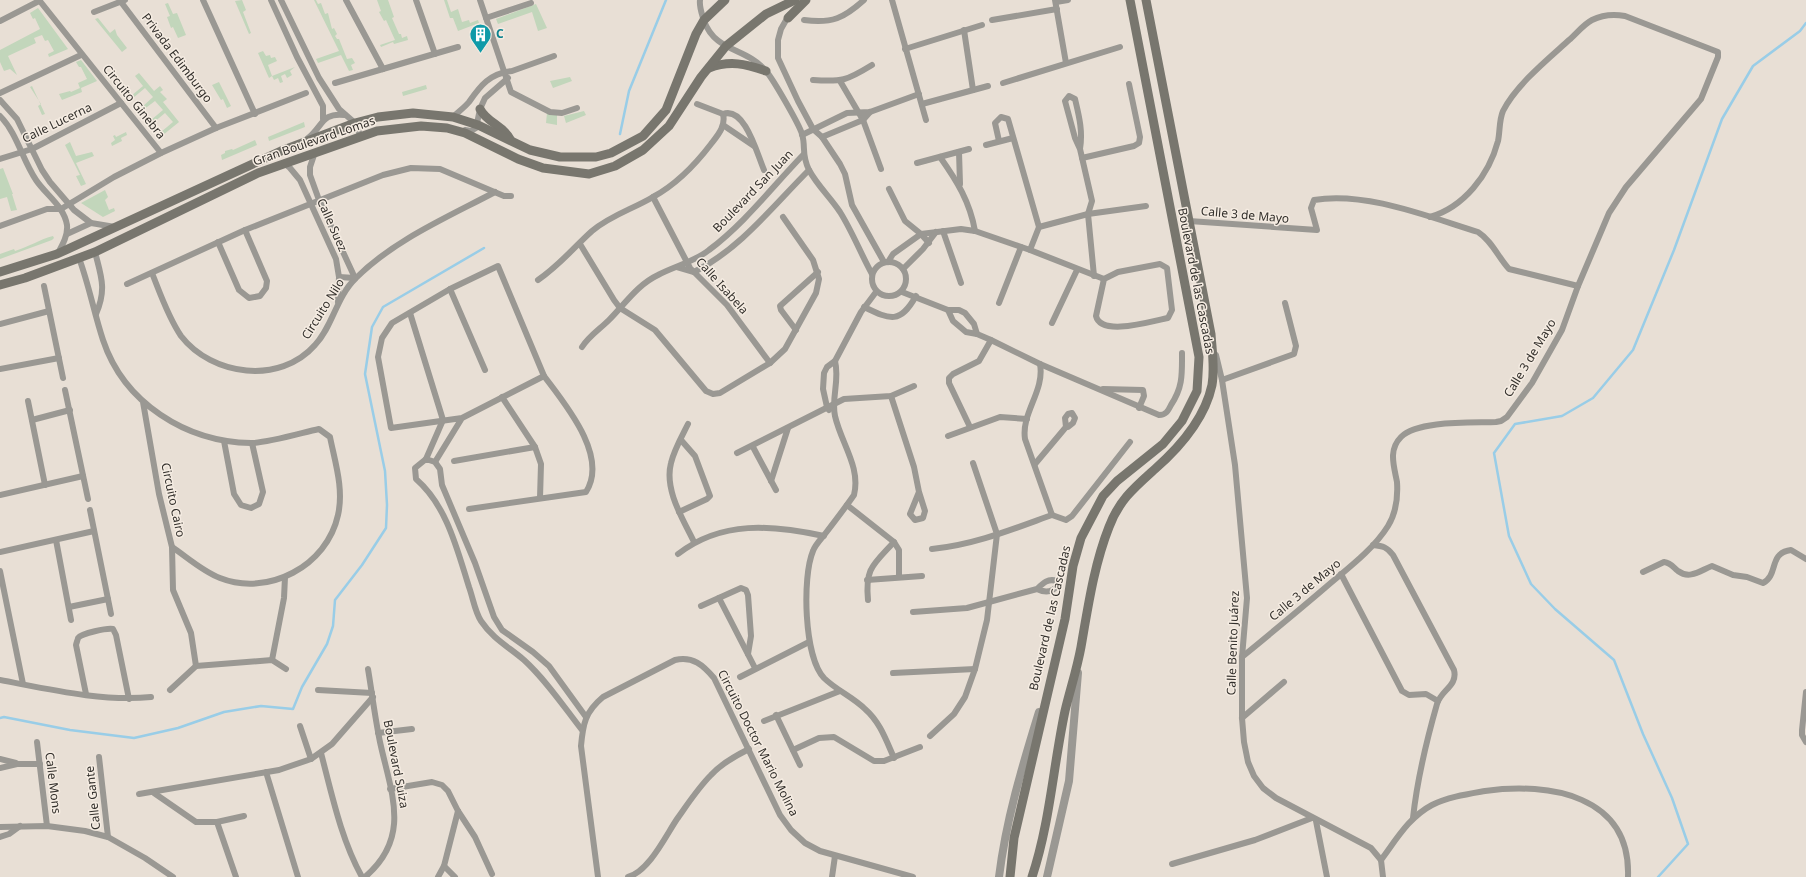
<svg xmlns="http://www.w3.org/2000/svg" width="1806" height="877" font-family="'Noto Sans',sans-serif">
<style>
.green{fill:#c2d6bb}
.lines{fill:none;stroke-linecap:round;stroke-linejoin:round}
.stream{stroke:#99cde7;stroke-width:2.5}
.minor{stroke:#9a9893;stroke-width:6}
.tertiary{stroke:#9a9893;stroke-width:8}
.secondary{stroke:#78766e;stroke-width:9}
.labels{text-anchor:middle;stroke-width:3;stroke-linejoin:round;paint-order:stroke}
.culture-label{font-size:12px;font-weight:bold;fill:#0d838f;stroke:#f5ece2;text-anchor:start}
.street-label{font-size:12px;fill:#322f2b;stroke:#f5ece2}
</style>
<rect width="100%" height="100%" fill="#e8dfd5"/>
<g class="green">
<path d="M242,0L246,10L243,12L251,33L249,34L235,1Z"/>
<path d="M314,0H316L318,4L321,3L325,14L328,13L332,29L334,28L337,34L335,36L337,39H339L347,59L352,58L355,63L351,65L353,70L349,71L341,55L318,63L316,59L339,51Z"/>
<path d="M377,0H388L394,17L392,18L399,34H401L402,38L407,36L408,40L394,44L393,42L381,47L380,45L395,40L386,20L384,21L379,12L381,11Z"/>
<path d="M444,0H447L451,12L458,9L462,22L469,20L470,23L478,20L479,23L458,31L453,18H450Z"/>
<path d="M168,3L173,14L177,13L186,35L178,38L173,27L171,28L167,17L170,16L165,4Z"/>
<path d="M536,4L547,28L538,31L532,12L498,24L496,19Z"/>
<path d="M38,8L68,49L49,57L48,54L54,51L48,40L45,41L42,35L34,38L36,43L8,56L17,75L10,69L4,71L0,62V50L40,29L35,18L33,19L30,13Z"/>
<path d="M98,18L110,33L115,29L117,35L127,48L122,52L95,19Z"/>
<path d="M263,51L266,56L270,55L271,58L275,57L277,61L268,65L272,76L295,67L290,71L292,75L287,78L285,74L281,76L283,82L280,83L278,78L274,80L272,76L269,78L258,53Z"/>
<path d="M81,60L97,81L81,88L82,92L62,100L59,94L70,91L71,92L80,88L78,83L87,79L81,67H79L76,62Z"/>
<path d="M139,73L154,91L160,86L163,90L160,92L167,99L163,102L179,122L163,135L161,132L173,122L165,113L153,123L151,120L163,110L155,101L143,110L141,108L153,97L145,88L133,98L131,96L143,86L135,76Z"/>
<path d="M570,77L572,81L553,88L550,81Z"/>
<path d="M219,82L231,106L227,108L223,99L221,100L212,85Z"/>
<path d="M426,85L427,89L403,96L402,92Z"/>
<path d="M32,86L45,114L42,115L38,106L41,104L30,87Z"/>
<path d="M584,111L586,115L566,123L564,116Z"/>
<path d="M547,113L557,115V125L546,123Z"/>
<path d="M304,122L305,127L269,141L268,137Z"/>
<path d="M126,132L127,135L121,138L122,141L112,146L111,143L115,140L113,136L115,135L116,137Z"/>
<path d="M255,140L257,145L222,160L221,155L225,153V151L232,149L233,150Z"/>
<path d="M70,142L76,156L92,152L94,156L76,163L86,184L81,186L76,176L80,175L65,145Z"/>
<path d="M3,168L13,194H12L17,210L11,211L7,197L0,199V169Z"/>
<path d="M105,190L108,197L105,200L109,210L114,208L115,211L103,217L81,203Z"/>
<path d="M53,236L54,238L52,240L0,259V254L14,249L15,251C31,246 38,240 53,236Z"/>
</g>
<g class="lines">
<g class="stream">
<path d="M620,134L629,91L666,0"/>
<path d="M0,718L4,717L70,730L134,738L178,728L224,712L261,706L293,709L302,687L327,644L333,626L335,600L362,565L386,528L387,505L385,471L365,374L372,327L383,307L484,248"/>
<path d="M1658,877L1688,844L1672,798L1643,734L1614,660L1555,609L1531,584L1509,536L1494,453L1515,424L1562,416L1593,398L1633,350L1674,250L1722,119L1753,66L1800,31L1806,23"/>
</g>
<g class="minor">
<path d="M39,0L161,153"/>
<path d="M203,0L255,114"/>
<path d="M271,0L297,57L323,106V119"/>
<path d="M281,0L319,78L339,109L355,123L360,135"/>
<path d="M346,0L383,69"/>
<path d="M416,0L435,54"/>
<path d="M480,0L511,92L550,112L562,113L577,108"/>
<path d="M700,0C699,7 702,14 704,21C716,53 746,47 766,71C773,79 799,124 802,134C806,147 801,154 809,170C817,185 830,197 840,212C852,231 861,254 872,274"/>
<path d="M892,0L926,120"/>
<path d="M1055,0L1066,63"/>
<path d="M121,2L216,128"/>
<path d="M1056,2L1068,0"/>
<path d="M94,12L125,0"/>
<path d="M789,15L781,29L778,40V58L798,101L813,129L822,137L840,164L845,174L852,205L884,262"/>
<path d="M486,18L531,3"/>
<path d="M804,20C832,24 844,18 864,0"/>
<path d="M992,20L1057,9"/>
<path d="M0,21L39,1"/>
<path d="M964,30L973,90"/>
<path d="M905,49L982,25"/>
<path d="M813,80C842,82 846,81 872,65"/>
<path d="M840,81L863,120L881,169"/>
<path d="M335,83L458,47"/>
<path d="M1003,83L1120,47"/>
<path d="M0,93L81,55"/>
<path d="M0,100L17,119L42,170L50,182L74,210L91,223L115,227"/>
<path d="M697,104L723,114C745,106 757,154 764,170"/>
<path d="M922,104L988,86"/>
<path d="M0,116C17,133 22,159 36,180C46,195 64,206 67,225C68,235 63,244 58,253"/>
<path d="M453,117C458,112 465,107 469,102C480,86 490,73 512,71L554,56"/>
<path d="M723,125L754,146"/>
<path d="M465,130L471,131L476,128L480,109L485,98L508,78"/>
<path d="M802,135L847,113L870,112L919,94"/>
<path d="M822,137L863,120L870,112"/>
<path d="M307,139C323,127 321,112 345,115"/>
<path d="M999,141L995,123L1001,117L1008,119L1039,227L1030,250"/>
<path d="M986,145L1013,138"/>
<path d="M1080,149C1083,131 1079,116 1075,99L1069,96L1065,101L1075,138L1080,149L1092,201L1088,214L1094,276"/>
<path d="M315,152L310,167V175L319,200L355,278"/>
<path d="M959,152L960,184"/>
<path d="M940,157C957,181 970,202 975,231"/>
<path d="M1082,158L1134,146L1139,143L1140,137L1129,84"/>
<path d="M0,159L32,149L121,103"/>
<path d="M284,163L290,168L300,180L336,259L339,277L338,302"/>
<path d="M917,163L969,149"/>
<path d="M889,189L905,221L921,234L929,243"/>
<path d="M653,197L690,268L727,305L770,363"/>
<path d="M1189,221L1317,230L1311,208L1314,200C1365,191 1429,217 1478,232C1492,241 1498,257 1509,269L1578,286"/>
<path d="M0,226L47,209H61L114,177L161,153L216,128L306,93"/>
<path d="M1039,227L1088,214L1146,206"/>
<path d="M943,231L961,283"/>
<path d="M67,234L91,223"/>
<path d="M218,242L239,290L249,298L260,296L266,288L267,281L245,230"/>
<path d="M580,244L614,300L620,308L655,330L706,391L713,394L720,393L770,363L785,349L816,293L819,279L813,260L783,217"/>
<path d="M95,252C101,276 107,289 96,314"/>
<path d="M79,258C89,285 94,313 103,340C124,403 186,442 251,443C268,443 301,433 319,429L330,437C335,462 344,489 338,515C327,566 268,597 220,578C202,571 187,557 172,547L159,494L143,402"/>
<circle cx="889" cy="279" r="17"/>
<path d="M888,262L893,254L921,234L961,229L975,231L1030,250L1104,279"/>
<path d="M1160,264L1167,268L1172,310L1168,318C1152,321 1101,337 1096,316L1104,279L1118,272Z"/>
<path d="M677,267L694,272C740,249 773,206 809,170"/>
<path d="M903,269L923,249L936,232"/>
<path d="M152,273C160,293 168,317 181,336C212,376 280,385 315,345C333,326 336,297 356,278C394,240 448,217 495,192"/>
<path d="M339,277L355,278"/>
<path d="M538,280C561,264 573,248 592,231C611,215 633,209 653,197C677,184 695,165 711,144C718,135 726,126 723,114"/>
<path d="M127,284L245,230L383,175L411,168L440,169L504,196H511"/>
<path d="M44,286L63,378"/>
<path d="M450,289L485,370"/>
<path d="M902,292L948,310H959L965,313L974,324L977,334"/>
<path d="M999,303L1021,247"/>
<path d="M864,307C891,320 900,324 916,296"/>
<path d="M948,310L953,321L966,332L977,334L991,340L1040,364L1159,415C1166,415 1168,411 1171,405C1183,387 1182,374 1182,353"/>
<path d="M410,313L443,420L426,459"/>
<path d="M1052,323L1077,270"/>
<path d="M0,324L49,311"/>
<path d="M796,330L781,310L780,306L818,272"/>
<path d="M582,347C589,336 600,329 609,320C625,304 637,285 658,275C675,266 694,262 709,250C745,223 772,187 803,155"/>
<path d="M1216,355L1222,380L1235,465L1247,598L1242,657V718L1244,742L1248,762L1254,776L1263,788L1276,798L1371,848L1381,860L1383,877"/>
<path d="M835,361C840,380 831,398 835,416C841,443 861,467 854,495C845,508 835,521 825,534C821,539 815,545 813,551C802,577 804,657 824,678C836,690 853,697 865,709C880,722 886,740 894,758"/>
<path d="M1040,364C1045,391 1021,413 1025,439L1052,515"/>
<path d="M0,369L59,358"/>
<path d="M1222,380L1294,354L1296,346L1285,303"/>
<path d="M1103,389L1143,390L1144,396L1139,408"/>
<path d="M65,390L88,499"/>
<path d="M891,396L914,467L919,492L925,511L923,518L915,520L910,514L919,492"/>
<path d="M502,397L535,447L541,464L540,498"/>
<path d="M28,401L45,485"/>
<path d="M829,410L827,407L823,389L824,373L827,367L835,361L861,312L876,292"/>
<path d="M32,420L70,410"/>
<path d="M688,424C682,436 674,450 671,463C664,490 683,519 694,542"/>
<path d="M970,427L949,383V378L953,374L979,361L991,340"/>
<path d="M948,436L1000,417L1027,419"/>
<path d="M224,441L234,494L241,505L251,508L259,504L263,492L252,443"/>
<path d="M753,447L776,490"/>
<path d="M737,453L844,399L891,396L914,386"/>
<path d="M454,461L535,447"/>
<path d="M435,462L462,418L544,376L498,266L450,289L392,323L382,338L378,357L391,428L462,418"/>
<path d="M1035,464L1066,427H1068L1073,423L1075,418L1072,413L1068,414L1065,418L1066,427"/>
<path d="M771,481L788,428"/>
<path d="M0,495L83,476"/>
<path d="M847,505L894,542L899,550V577"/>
<path d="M469,509L586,492C609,456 565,404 544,376"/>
<path d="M90,510L111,614"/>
<path d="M679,512L707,499L710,496L695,456L681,440"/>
<path d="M1052,515L1066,520L1072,516L1130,442"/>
<path d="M56,540L71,620"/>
<path d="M1373,545C1383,546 1387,547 1393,555L1454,670C1458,686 1441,690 1437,704C1427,739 1417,781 1413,818"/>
<path d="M172,547L173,590L191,633L196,666"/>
<path d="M932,549C974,545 1013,529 1052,515"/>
<path d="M0,552L94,531"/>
<path d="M678,554C722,520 772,525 824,536"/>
<path d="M0,571L23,684"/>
<path d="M1643,572L1664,562C1671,563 1673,567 1678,571C1690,580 1701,570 1712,566L1733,575L1747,577L1763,583C1779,575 1768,553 1791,550L1806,559"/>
<path d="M1341,574L1402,691L1409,695L1426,694L1438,701"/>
<path d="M867,580L922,576"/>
<path d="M719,598L755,668"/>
<path d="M868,600C865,568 873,565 894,542"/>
<path d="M701,606L741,588L746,590L748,595L751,636L748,654"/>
<path d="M69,607L108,599"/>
<path d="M913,612L967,608L1037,589C1043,583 1048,578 1057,581L1058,585C1052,593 1045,593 1037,589"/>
<path d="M1242,657C1270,634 1298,611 1326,587C1347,569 1373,550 1388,526C1396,513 1398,497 1397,482C1394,466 1388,450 1401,437C1418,420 1473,423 1496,422L1501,421L1507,417L1532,383L1562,330L1578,286L1609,213L1626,187L1701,99L1718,57V52L1625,16C1614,14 1602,15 1592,20C1584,24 1576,34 1569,40C1548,59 1516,85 1503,111C1499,120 1500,132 1498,141C1489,175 1464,207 1430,217"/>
<path d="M272,660L284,598L285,577"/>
<path d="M893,673L975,669"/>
<path d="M740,677L809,642"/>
<path d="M0,680C48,689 103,702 151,697"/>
<path d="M170,690L196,666L272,660L286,669"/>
<path d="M318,690L372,693"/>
<path d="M1806,692L1802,730V735L1806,742"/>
<path d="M86,694L76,645C76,644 78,639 78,638C82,633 107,628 113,629L116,635L129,699"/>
<path d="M776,715L800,765"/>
<path d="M1242,718L1284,682"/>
<path d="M764,721L840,691"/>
<path d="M300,726L311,759"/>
<path d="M582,730C564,707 546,680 524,660C509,647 493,639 481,621C475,612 473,598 469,587C457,549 447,506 416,479L415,468L426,459L435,462L440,469L442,485L475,563L494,617L502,630L533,652L549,666L586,717"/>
<path d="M378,733L412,729"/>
<path d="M930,736L954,714L965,697L975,669L987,620L997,534L973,463"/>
<path d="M37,742L47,826"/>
<path d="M793,750L819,738L834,737L874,761H884L920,747"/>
<path d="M321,753C332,795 341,839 362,877"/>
<path d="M99,757L108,837"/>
<path d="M0,759L16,763"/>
<path d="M0,768L17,764H40"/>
<path d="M266,772L298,877"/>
<path d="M390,789L432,782L442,785L448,791L458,811L475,837L492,874"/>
<path d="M154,793L196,822H217L244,816"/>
<path d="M139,794L279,770L311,759L332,744L373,697"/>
<path d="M1316,821L1327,877"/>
<path d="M217,822L236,877"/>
<path d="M0,827L47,826L85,831L108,837L145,858L173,877"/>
<path d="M0,837L9,834L20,826"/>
<path d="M1381,860C1396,840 1409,817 1432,805C1448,797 1468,794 1485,791C1549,782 1631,795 1628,877"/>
<path d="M1172,864L1255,840L1312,818"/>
<path d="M444,866L455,877"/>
<path d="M365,877C412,837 391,793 380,742C375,718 372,693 368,669"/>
<path d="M438,877L444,866L458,811"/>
<path d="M598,877L581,746C583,724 585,712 603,697L675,660C693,656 703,665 714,678L780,815L791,830L805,843L820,851L913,877"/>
<path d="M628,877C649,871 665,837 677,819C687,805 698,788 711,775C721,764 735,756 749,749"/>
<path d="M832,877L835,856"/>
</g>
<g class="tertiary">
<path d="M999,877C1006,820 1022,767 1039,712"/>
<path d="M1047,877L1069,781L1078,673"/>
</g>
<g class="secondary">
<path d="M788,18L806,0"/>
<path d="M709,68C730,60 746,64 766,71"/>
<path d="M480,109C487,123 503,125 510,139"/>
<path d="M0,272L57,254L281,151L355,123L378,117L413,113L453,117L478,125L530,150L560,157H596L611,153L643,136L666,110L696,34L704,20L725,0"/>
<path d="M0,285L25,278L95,252L258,173L377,131L421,126L447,128L465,133L518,159L543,168L589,174L615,166L643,150L669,126L701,77L726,46L766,14L795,0"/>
<path d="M1010,877L1014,838L1065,619L1073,566L1081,538L1103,496L1117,481L1163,444L1182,421L1197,391L1199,357L1130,0"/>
<path d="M1032,877C1050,823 1053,767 1065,711C1070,690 1077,669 1081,647C1088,607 1094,565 1109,527C1119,500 1135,487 1155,469C1180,447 1205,418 1212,385C1215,368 1212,350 1211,334L1146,0"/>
</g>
</g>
<defs>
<symbol id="building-pin" viewBox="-11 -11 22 30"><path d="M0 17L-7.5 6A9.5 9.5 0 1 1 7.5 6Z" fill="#0f9aa8" stroke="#f5ece2"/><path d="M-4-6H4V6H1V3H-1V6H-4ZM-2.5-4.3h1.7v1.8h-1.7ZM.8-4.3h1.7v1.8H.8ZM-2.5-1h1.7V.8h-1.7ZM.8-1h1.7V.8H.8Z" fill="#fff"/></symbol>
</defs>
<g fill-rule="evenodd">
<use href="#building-pin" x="468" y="22" width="25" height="34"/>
</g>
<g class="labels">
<g class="culture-label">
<text x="496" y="38">C</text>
</g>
<g class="street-label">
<text transform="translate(177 58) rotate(53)" y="4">Privada Edimburgo</text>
<text transform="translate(134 102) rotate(51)" y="4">Circuito Ginebra</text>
<text transform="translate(57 123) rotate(-26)" y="4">Calle Lucerna</text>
<text transform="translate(314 141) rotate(-19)" y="4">Gran Boulevard Lomas</text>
<text transform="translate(753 191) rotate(-46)" y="4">Boulevard San Juan</text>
<text transform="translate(1245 215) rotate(5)" y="4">Calle 3 de Mayo</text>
<text transform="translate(332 225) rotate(66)" y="4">Calle Suez</text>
<text transform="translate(1196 281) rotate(79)" y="4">Boulevard de las Cascadas</text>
<text transform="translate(722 286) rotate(48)" y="4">Calle Isabela</text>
<text transform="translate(323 309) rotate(-58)" y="4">Circuito Nilo</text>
<text transform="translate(1530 358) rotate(-59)" y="4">Calle 3 de Mayo</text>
<text transform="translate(173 500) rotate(78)" y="4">Circuito Cairo</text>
<text transform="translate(1305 590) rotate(-40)" y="4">Calle 3 de Mayo</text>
<text transform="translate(1050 618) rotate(-77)" y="4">Boulevard de las Cascadas</text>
<text transform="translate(1233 643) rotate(-88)" y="4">Calle Benito Juárez</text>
<text transform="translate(758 743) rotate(63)" y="4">Circuito Doctor Mario Molina</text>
<text transform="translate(396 764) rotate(79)" y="4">Boulevard Suiza</text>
<text transform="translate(53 783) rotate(83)" y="4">Calle Mons</text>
<text transform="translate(93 798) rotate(-96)" y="4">Calle Gante</text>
</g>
</g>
</svg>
